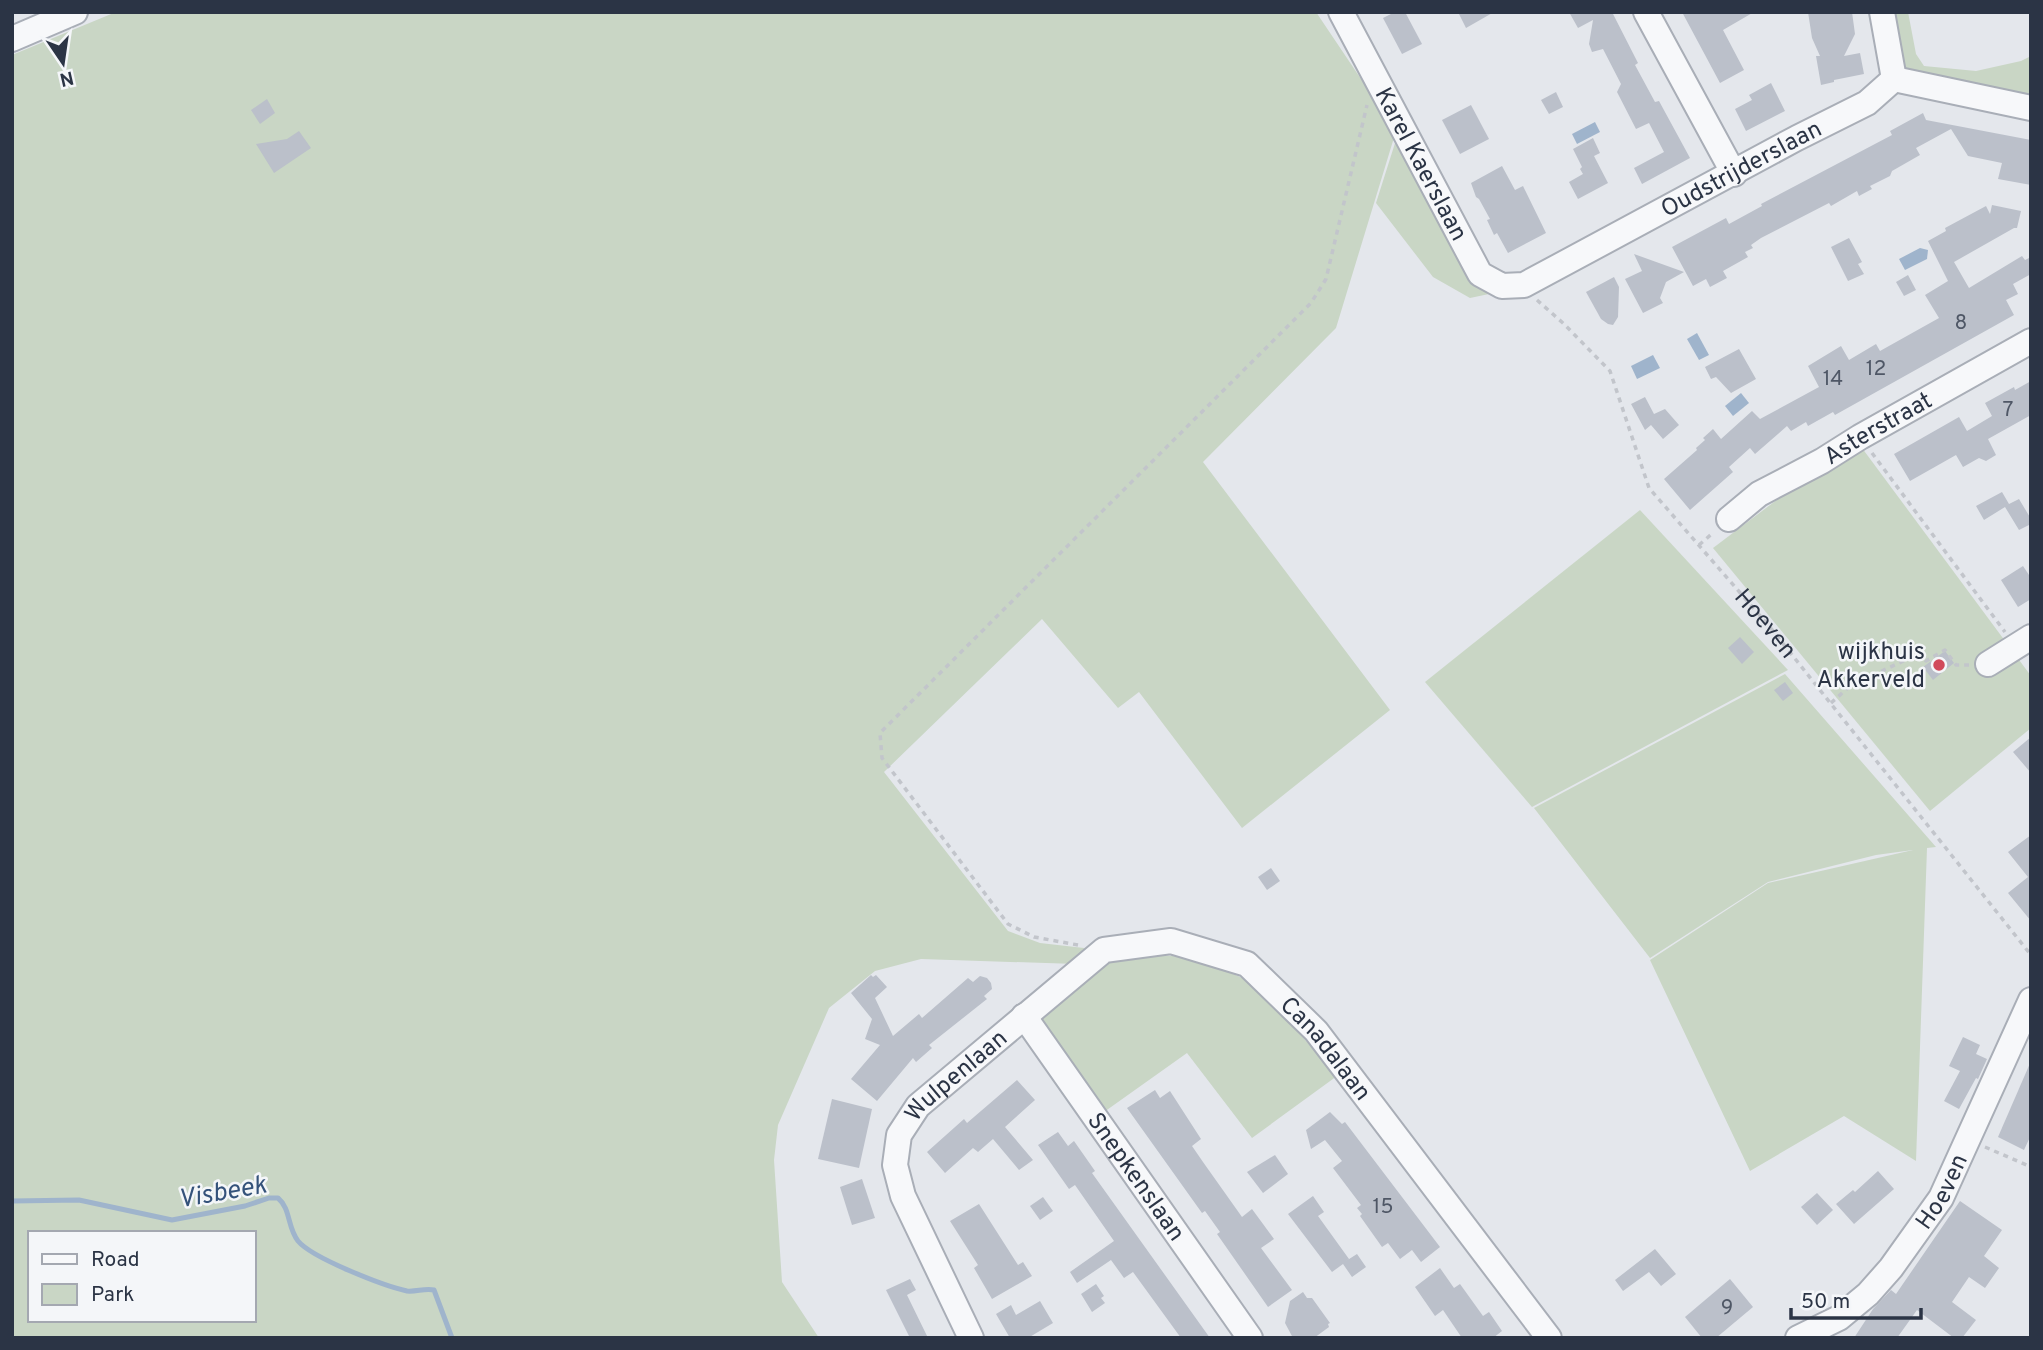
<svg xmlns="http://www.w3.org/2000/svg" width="2043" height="1350" font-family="Overpass,sans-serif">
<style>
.green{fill:#c9d6c5;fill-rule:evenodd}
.water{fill:#9fb4cc}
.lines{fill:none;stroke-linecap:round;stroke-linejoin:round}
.stream{stroke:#9fb4cc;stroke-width:5}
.building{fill:#bbc0ca}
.minor-casing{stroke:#a9aeb7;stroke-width:28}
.path{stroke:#c2c5cb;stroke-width:3.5;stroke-dasharray:5 5;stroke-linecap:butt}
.minor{stroke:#f7f8fa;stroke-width:24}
.poi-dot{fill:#d1495b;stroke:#f4f6f9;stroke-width:2.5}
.labels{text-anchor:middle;stroke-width:5;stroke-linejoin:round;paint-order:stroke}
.number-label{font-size:21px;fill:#4f5766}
.street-label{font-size:24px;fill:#2b3445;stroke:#f4f6f9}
.poi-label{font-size:24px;fill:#2b3445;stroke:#f4f6f9;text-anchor:end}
.water-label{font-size:26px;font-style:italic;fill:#34527a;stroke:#f4f6f9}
</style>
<rect width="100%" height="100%" fill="#e4e7ec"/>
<g class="green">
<path d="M116,12H1316L1396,131L1336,328L1203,462L1390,710L1242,828L1139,692L1118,708L1042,619L884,772L1008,931L1040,943L1084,948L1089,953L1076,964L921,959L875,971L829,1008L778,1125L774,1160L782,1282L819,1338H12V55ZM30,1233H254V1320H30Z"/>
<path d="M1892,12H1908L1916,54L1924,66L1976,71L2021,61L2031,56V101L1904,70Z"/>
<path d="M1396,140L1479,286L1489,294L1470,298L1433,277L1376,203Z"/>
<path d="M1862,448L2031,676V728L1930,811L1713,548L1778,499Z"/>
<path d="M1640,510L1788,670L1532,807L1425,682Z"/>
<path d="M1785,674L1936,847L1927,848L1916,1161L1844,1116L1750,1171L1650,960L1768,883L1913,850L1876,855L1768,882L1650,958L1534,808Z"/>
<path d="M1149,954L1184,957L1222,969L1249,981L1269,999L1337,1076L1252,1138L1187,1053L1104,1112L1046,1035L1042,1017L1103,964L1123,955Z"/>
</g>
<g class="water">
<path d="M1595,122L1600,132L1577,144L1572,134Z"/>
<path d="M1920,248L1928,250L1927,259L1905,270L1899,259Z"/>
<path d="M1697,333L1709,355L1699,360L1687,339Z"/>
<path d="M1653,355L1660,368L1637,379L1631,366Z"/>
<path d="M1741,393L1749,403L1733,416L1725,406Z"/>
</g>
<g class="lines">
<path class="stream" d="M12,1201L79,1200L172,1220L245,1206L269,1198H278C291,1209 287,1227 298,1241C312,1258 384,1286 407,1291C416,1292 425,1288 434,1290L452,1338"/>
</g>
<g class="building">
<path d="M1395,12H1405L1422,44L1402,54L1383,18Z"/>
<path d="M1458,12H1494L1466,28Z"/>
<path d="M1569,12H1612L1638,63L1635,65L1655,102L1659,101L1690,158L1642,184L1634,168L1664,152L1649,123L1636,129L1617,92L1621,84L1603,49L1592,52L1589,44L1593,20L1578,28Z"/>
<path d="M1682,12H1754L1723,30L1744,70L1720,83Z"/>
<path d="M1808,12H1852L1855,34L1844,56L1860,53L1864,74L1834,80V82L1821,85L1816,56H1820L1812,38Z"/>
<path d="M1771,83L1785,111L1746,131L1735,109L1752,100L1749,95Z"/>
<path d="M1556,92L1563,107L1549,114L1541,100Z"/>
<path d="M267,99L275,113L260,124L251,110Z"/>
<path d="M1471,105L1489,139L1460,154L1442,120Z"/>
<path d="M1923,113L1926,120L2031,140V185L1998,179L2002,163L1968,156L1951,129L1916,148L1920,155L1892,171L1890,176L1870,186L1872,189L1859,196L1857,191L1831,206L1829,203L1761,238L1751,245L1753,248L1745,252L1748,257L1723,271L1727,278L1710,287L1706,279L1693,286L1672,247L1726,218L1729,224L1762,206L1761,204L1892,135L1890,131Z"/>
<path d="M299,131L311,148L274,173L256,144L287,139Z"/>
<path d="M1593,138L1600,153L1594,156L1608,183L1578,199L1569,182L1583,174L1580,169L1582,167L1573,149Z"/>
<path d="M1502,166L1515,190L1523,186L1546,233L1508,253L1497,233L1494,235L1487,220L1490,219L1479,199L1476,197L1471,183Z"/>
<path d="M1992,205L2021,211L2017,228H2014L1954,262L1969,288L2022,256L2025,260L2031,257V274L2013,284L2018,294L2006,300L2014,315L1835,415L1833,412L1808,426L1806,422L1791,431L1787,426L1755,454L1750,448L1729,467L1733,472L1690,510L1664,479L1697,450L1696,448L1705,440L1703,438L1713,429L1721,439L1752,411L1760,419L1819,387L1808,366L1841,346L1849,360L1876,344L1880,351L1939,318L1925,295L1948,281L1928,241L1946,231L1945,228L1986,206L1990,214Z"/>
<path d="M1849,238L1862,262L1858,264L1864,274L1848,281L1831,247Z"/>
<path d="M1634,254L1684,272L1666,282L1660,298L1663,303L1643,313L1625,279L1642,271Z"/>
<path d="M1908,275L1916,290L1904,296L1896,282Z"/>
<path d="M1614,277L1619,287L1618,317L1613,325L1608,324L1601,319L1586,292Z"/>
<path d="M1739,349L1756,379L1731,393L1716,377L1711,379L1705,367Z"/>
<path d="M2031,381V415L1988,439L1996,455L1986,461L1979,458L1963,467L1956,455L1910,481L1894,454L1959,417L1967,431L1992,416L1985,403L2014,387L2015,390Z"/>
<path d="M1645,397L1654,414L1665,409L1679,425L1663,439L1651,425L1645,430L1631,404Z"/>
<path d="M2002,492L2009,504L2007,505L2019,499L2031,519V524L2019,530L2005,507L1984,520L1976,506Z"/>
<path d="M2023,566L2031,578V599L2018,607L2001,580Z"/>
<path d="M1740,637L1754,652L1742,664L1728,648Z"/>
<path d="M1945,651L1954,663L1933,680L1923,667Z"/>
<path d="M1785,682L1793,693L1783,701L1774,690Z"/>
<path d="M2031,737V773L2013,752Z"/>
<path d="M2031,835V921L2008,893L2028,877L2008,852Z"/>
<path d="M1271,868L1280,881L1267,890L1258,877Z"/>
<path d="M871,975L873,977L876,975L887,987L875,998L893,1036L919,1014L922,1018L968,978L973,982L980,976L987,978L991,983L992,989L984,996L987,999L929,1045L932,1048L916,1062L913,1058L877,1101L851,1079L880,1045L865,1039L872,1019L851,993Z"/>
<path d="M1963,1037L1980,1045L1976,1054L1987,1059L1978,1079L1976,1078L1959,1109L1944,1101L1960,1071L1949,1066Z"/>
<path d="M2031,1061V1135L2024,1150L1998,1137Z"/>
<path d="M1017,1080L1035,1100L1005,1127L1033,1160L1019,1170L993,1139L978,1152L973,1148L945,1173L927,1152L964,1119L967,1123Z"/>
<path d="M1155,1090L1160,1098L1170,1091L1201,1139L1192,1146L1203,1162L1242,1217L1252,1209L1274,1239L1261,1248L1292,1290L1268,1307L1217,1234L1220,1232L1205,1211L1202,1213L1127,1108Z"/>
<path d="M832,1099L872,1109L859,1168L818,1159Z"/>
<path d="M1330,1112L1342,1124L1345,1122L1440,1247L1421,1262L1412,1250L1400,1259L1388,1243L1382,1247L1360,1216L1362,1214L1357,1208L1361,1205L1333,1168L1342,1161L1325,1140L1311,1149L1306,1130Z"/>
<path d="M1058,1132L1068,1146L1074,1141L1095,1171L1092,1173L1210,1338H1181L1133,1272L1124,1278L1111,1260L1077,1283L1070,1272L1114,1241L1075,1185L1069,1189L1038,1145Z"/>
<path d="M1275,1155L1288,1174L1263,1193L1247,1172Z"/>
<path d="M1878,1171L1894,1189L1854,1224L1836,1204L1853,1190L1855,1192Z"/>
<path d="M862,1179L875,1218L852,1225L840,1187Z"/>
<path d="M1817,1193L1833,1210L1817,1225L1801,1207Z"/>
<path d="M1313,1196L1324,1212L1318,1216L1349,1259L1346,1261L1357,1254L1366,1267L1352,1277L1343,1264L1332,1272L1288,1214Z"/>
<path d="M1043,1197L1053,1211L1040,1220L1030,1206Z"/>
<path d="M1960,1201L2002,1230L1984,1256L1999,1268L1985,1288L1969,1277L1952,1302L1976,1320L1962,1338H1954L1917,1310L1897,1338H1854L1873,1309L1891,1290L1896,1294Z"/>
<path d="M979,1204L1018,1265L1023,1262L1032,1276L992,1299L974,1268L978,1265L950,1221Z"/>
<path d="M1655,1249L1676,1274L1661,1286L1649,1272L1623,1291L1615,1280Z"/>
<path d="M1440,1268L1454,1288L1460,1284L1483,1316L1489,1312L1502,1331L1493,1338H1462L1443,1310L1435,1316L1415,1287Z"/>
<path d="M910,1279L916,1290L907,1295L928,1338H910L886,1290Z"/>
<path d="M1730,1279L1753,1307L1716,1338H1702L1685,1317Z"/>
<path d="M1096,1284L1104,1296L1101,1298L1105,1303L1092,1312L1081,1294Z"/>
<path d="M1303,1292L1307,1298H1312L1330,1323L1328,1324L1329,1327L1314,1338H1293L1285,1323L1290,1301Z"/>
<path d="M1040,1301L1053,1323L1028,1338H1010L996,1314L1011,1305L1016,1315Z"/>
</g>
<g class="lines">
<defs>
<g id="minor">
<path id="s2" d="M1341,12L1480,274L1502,286L1524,285L1797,138L1867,103L1894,79L1882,12"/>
<path d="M1646,12L1734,174"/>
<path d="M12,39L75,12"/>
<path d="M1894,79L2031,108"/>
<path id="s3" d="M1729,519L1759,494L1822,461L1860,437L2031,341"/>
<path d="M1988,664L2031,637"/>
<path id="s4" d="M1024,1016L1250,1338"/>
<path id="s5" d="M971,1338L903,1196L895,1165L899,1135L918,1106L1104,950L1171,941L1247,964L1316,1031L1549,1338"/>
<path id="s6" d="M1798,1338L1839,1318L1868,1294L1891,1268L1941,1198L2031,1000"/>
</g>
</defs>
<use href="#minor" class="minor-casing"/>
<g class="path">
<path id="s1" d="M1537,300L1564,324L1610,371L1649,488L1769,626L2031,955"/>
<path d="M1872,453L2005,632"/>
<path d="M1699,545L1714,532"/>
<path d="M1831,703L1850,686L1918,654L1926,661L1945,650L1956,665H1969"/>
<path d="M1078,945L1034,937L1008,924L882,758L880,733L1311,303L1326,279L1367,105"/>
<path d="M1985,1147L2031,1167"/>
</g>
<use href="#minor" class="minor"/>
</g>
<circle class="poi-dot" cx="1939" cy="665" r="7"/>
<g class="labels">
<g class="number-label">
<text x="1961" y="329">8</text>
<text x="1876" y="375">12</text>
<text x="1833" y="385">14</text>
<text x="2008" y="416">7</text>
<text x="1383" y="1213">15</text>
<text x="1727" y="1314">9</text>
</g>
<g class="street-label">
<text dy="8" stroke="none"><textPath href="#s2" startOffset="172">Karel Kaerslaan</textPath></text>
<text dy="8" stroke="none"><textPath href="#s2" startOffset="590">Oudstrijderslaan</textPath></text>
<text dy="8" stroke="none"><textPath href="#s3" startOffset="175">Asterstraat</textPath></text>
<text dy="8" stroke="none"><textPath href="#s1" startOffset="404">Hoeven</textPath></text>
<text dy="8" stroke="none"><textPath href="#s5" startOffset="760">Canadalaan</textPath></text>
<text dy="8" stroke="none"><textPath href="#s5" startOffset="303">Wulpenlaan</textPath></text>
<text dy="8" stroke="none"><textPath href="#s4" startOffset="196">Snepkenslaan</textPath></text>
<text dy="8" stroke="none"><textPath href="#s6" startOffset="210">Hoeven</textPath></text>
</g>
<g class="poi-label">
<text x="1925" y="659">wijkhuis<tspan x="1925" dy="28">Akkerveld</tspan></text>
</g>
<g class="water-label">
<text transform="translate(222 1191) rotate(-10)" y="9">Visbeek</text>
</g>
</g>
<rect width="2043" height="1350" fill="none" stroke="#2b3445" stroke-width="28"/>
<rect x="28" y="1231" width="228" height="91" fill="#f4f6f9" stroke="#a4a8b1" stroke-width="2"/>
<rect x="42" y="1254" width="35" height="10" fill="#f7f8fa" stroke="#a4a8b1" stroke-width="2"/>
<text x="91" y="1266" font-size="21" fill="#2b3445">Road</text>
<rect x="42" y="1284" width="35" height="21" fill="#c9d6c5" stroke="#a4a8b1" stroke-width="2"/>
<text x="91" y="1301" font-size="21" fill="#2b3445">Park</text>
<g transform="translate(63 63) rotate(167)" stroke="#f4f6f9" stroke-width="5" paint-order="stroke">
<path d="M0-5L12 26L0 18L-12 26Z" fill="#2b3445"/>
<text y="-10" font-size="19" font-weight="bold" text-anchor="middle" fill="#2b3445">N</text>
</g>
<path d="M1791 1308v10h130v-10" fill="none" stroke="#2b3445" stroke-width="3.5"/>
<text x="1801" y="1308" font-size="21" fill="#2b3445" stroke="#f4f6f9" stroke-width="5" paint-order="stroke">50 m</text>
</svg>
